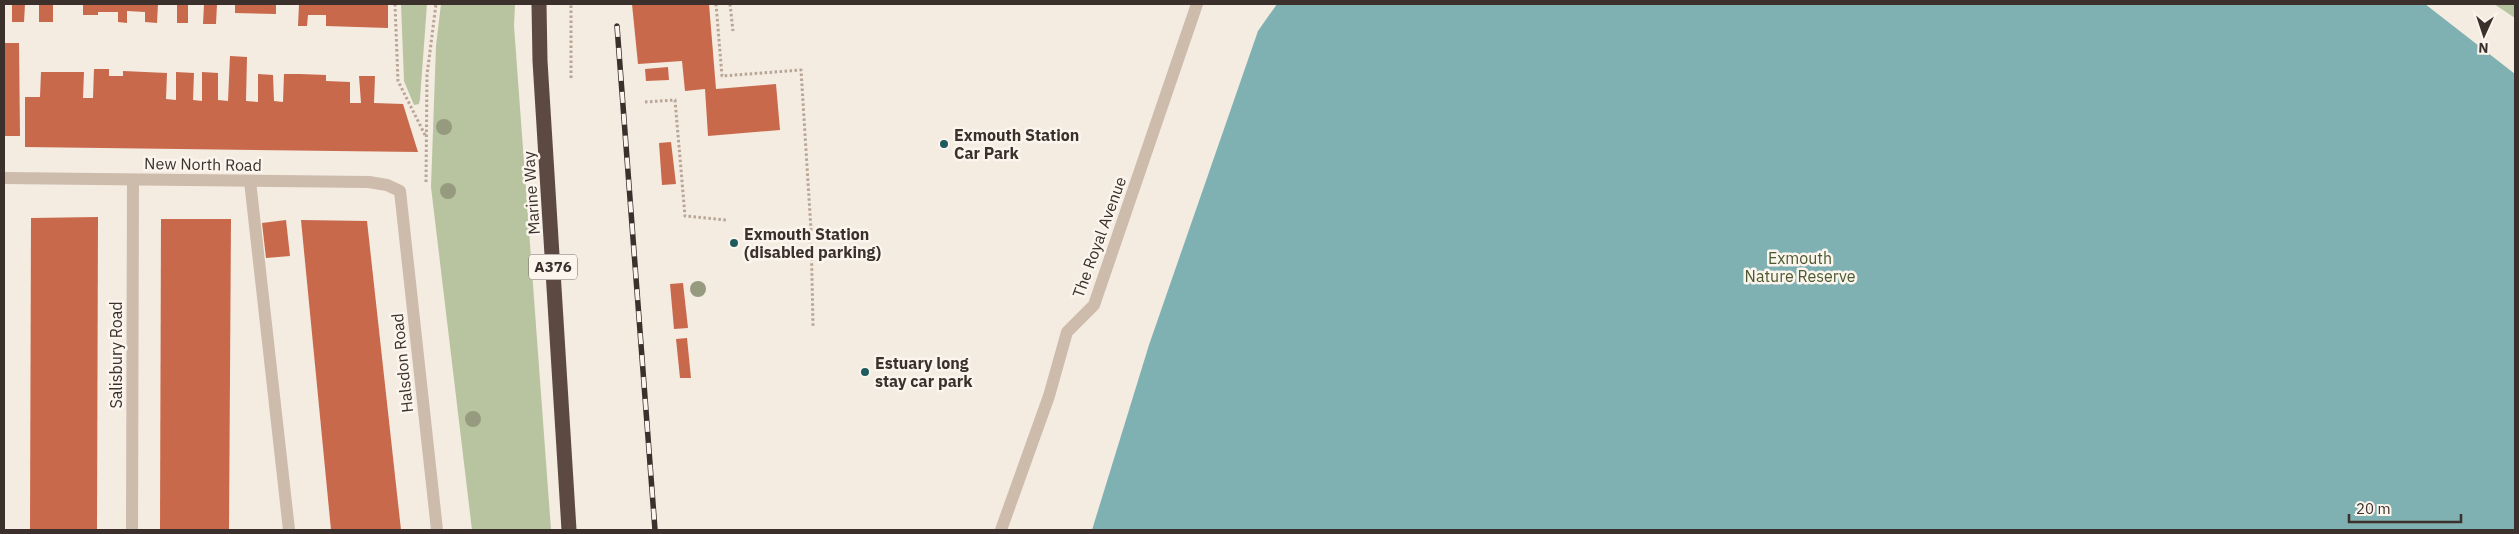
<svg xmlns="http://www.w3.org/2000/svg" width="2519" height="534" font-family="'IBM Plex Sans',sans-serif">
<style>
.green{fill:#b8c4a0}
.water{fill:#7fb0b2}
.building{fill:#c8694b}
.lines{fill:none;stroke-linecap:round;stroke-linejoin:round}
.path{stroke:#b9a596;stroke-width:3;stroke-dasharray:2.5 2.5;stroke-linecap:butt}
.minor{stroke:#cdbbac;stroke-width:12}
.highway{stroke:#5c4a42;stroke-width:15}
.rail-casing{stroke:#3b302b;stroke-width:5.5}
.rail{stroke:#fbf5ee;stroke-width:4;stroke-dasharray:11;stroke-linecap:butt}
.tree{fill:#969b7f}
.poi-dot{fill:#1f5a5e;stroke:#fbf5ee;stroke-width:2}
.labels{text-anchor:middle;stroke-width:5;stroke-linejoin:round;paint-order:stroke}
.shield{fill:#fbf5ee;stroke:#756b66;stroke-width:1}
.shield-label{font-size:15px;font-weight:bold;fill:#3b302b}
.poi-label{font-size:16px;font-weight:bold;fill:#3b302b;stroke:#fbf5ee;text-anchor:start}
.street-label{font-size:16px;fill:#3b302b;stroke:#fbf5ee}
.park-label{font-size:16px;fill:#4a5a2e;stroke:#fbf5ee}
</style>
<rect width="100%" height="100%" fill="#f4ebe1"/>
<g class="green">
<path d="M401,4H427L420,99L419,104L414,105L404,81Z"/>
<path d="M441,4H515L514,26L551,530H472L431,187L436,46Z"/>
<path d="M2494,4H2515V18Z"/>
</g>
<path class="water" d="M1277,4H2425L2515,74V530H1092L1149,345L1258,31Z"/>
<g class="building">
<path d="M12,4H25L24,22H12Z"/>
<rect x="39" y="4" width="14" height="18"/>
<path d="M83,4H158L157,23L145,22V12L127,11V23L118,22V12H98V15H83Z"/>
<rect x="177" y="4" width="11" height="19"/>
<path d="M204,4H217L216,24H203Z"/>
<path d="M235,4H276V14L235,13Z"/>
<path d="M299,4H388V28L326,26V15H308L307,26H298Z"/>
<path d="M632,4H709L716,89L776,84L780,130L708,136L705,89L685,91L682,61L638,64Z"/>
<path d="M4,43H19L20,136H4Z"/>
<path d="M230,56L247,57L246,101L258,102V74L273,75L274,101L283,102L284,74H300L326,75V81L350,82V103H361L359,76H375L374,103L403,104L418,152L25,147V97H40L41,72H84L83,98H93L94,69H109V76H123V71L167,73L166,99L176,100V72L194,73L193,100L202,101V72L218,73V100L228,101Z"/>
<path d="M668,67L669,80L646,81L645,69Z"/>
<path d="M671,142L676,184L662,185L659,143Z"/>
<path d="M98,217L97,530H30L31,218Z"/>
<path d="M161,219H231L229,530H160Z"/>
<path d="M286,220L290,256L266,258L262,223Z"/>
<path d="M301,220L367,221L401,530H331Z"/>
<path d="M683,283L688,328L674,329L670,284Z"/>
<path d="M687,338L691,378H680L676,339Z"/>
</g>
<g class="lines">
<g class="path">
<path d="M395,4L398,81L425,135"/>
<path d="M716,4L722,76L801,70L811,230L813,326"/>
<path d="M730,4L733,31"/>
<path d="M571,78V4"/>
<path d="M645,102L675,100L685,216L726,220"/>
<path d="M426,182L427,75L436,4"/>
</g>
<g class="minor">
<path d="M4,178L369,182L387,185L400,191L437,530"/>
<path d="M250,181L289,530"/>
<path d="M132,530L133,180"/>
<path d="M1001,530L1049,396L1067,332L1094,305L1197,4"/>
</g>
<path class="highway" d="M539,4L540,61L569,530"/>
<defs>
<path id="rail" d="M617,26L655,530"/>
</defs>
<use href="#rail" class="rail-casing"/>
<use href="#rail" class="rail"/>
</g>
<g class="tree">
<circle cx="444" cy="127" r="8"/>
<circle cx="448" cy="191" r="8"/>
<circle cx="698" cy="289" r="8"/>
<circle cx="473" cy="419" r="8"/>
</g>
<g class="poi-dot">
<circle cx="944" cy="144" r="5"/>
<circle cx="734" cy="243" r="5"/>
<circle cx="865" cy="372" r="5"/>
</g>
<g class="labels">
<rect class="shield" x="529" y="254.5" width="48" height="25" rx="4"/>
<g class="shield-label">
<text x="553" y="272">A376</text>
</g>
<g class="poi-label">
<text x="954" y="141">Exmouth Station<tspan x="954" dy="18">Car Park</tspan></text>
<text x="744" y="240">Exmouth Station<tspan x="744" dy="18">(disabled parking)</tspan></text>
<text x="875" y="369">Estuary long<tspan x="875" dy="18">stay car park</tspan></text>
</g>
<g class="street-label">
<text transform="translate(203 164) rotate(1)" y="6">New North Road</text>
<text transform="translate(531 193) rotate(-94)" y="6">Marine Way</text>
<text transform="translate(1099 237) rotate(-70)" y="6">The Royal Avenue</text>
<text transform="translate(116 355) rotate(-90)" y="6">Salisbury Road</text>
<text transform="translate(402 363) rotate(-96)" y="6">Halsdon Road</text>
</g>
<g class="park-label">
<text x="1800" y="264">Exmouth<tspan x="1800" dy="18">Nature Reserve</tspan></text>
</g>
</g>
<rect width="2519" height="534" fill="none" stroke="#3b302b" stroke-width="10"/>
<g transform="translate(2484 35) rotate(183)" stroke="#fbf5ee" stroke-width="4" paint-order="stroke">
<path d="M0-4L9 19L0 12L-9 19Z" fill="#3b302b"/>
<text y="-8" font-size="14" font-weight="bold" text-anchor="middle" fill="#3b302b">N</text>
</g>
<path d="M2349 514v8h112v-8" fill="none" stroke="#3b302b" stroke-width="2.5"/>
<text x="2356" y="514" font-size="15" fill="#3b302b" stroke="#fbf5ee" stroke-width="4" paint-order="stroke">20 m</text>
</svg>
